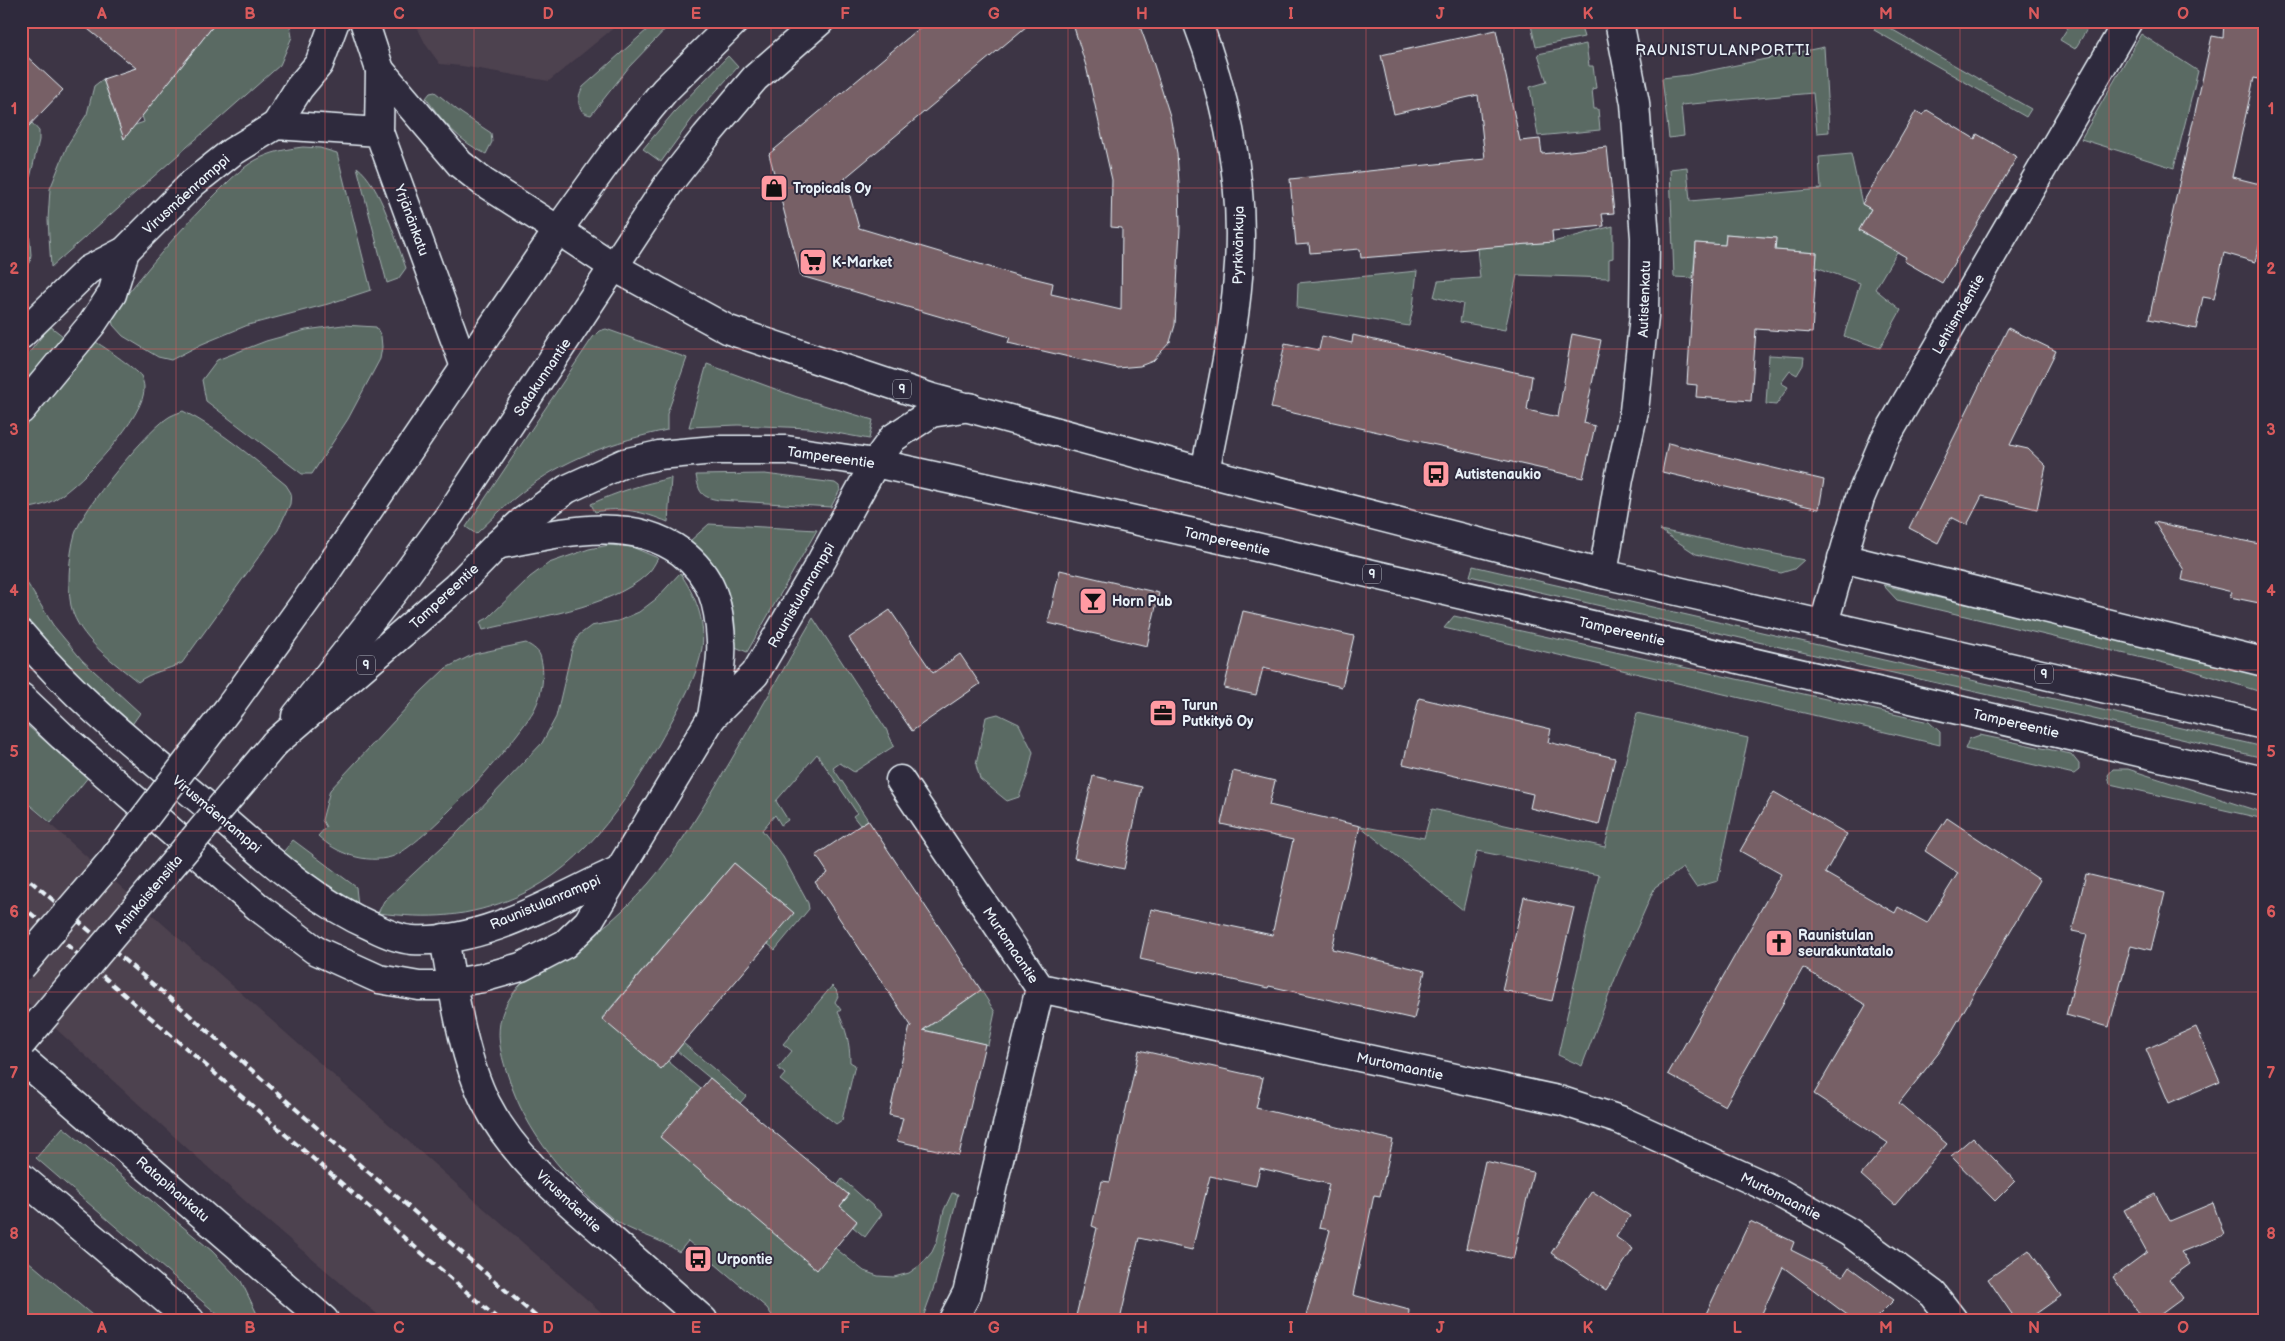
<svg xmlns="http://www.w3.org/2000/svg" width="2285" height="1341" font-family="'Balsamiq Sans',sans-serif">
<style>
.built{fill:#4e424f}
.green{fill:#5a6b63;stroke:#a1aeae}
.building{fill:#776166;stroke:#e8f1f8}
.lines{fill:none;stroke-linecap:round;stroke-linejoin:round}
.street-casing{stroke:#e8f1f8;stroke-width:31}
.secondary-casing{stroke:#e8f1f8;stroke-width:31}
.highway-casing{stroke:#e8f1f8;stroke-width:31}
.street{stroke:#2f2a3d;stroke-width:28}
.secondary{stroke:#2f2a3d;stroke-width:28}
.highway{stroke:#2f2a3d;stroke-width:28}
.rail{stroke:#e8f1f8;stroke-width:4;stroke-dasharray:8 4;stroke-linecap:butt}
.secondary-bridge-casing{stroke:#e8f1f8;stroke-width:31;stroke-linecap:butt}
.secondary-bridge{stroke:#2f2a3d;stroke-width:28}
.grid{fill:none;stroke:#da5a5c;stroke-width:1;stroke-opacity:0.55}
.labels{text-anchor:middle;stroke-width:4;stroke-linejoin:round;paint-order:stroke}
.shield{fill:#2f2a3d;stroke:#b0b5c0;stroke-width:1}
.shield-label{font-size:12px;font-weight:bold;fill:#e8f1f8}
.poi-label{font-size:14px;font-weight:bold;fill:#e8f1f8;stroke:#2f2a3d;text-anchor:start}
.street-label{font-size:14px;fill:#e8f1f8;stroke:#2f2a3d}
.neighbourhood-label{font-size:15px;letter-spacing:1px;fill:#e8f1f8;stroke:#2f2a3d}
.neatline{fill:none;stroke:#da5a5c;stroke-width:2}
.grid-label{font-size:16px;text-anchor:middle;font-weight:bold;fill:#da5a5c}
</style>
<rect width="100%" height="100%" fill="#3d3545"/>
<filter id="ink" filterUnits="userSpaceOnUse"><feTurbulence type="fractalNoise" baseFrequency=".02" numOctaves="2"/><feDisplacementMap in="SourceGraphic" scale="10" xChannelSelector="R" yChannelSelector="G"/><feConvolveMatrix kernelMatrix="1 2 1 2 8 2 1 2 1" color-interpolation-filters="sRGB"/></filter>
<g filter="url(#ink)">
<g class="built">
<path d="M414,21H622L549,81L462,66L440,64L426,45Z"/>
<path d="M21,795L25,802L610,1320H384L255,1210L21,997Z"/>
</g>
<g class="green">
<path d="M210,21H289L292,37L280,65L51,267L48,220L50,189L68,144L87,114L94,86L103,79L121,130L144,122L127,71L136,68L163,89L214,25Z"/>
<path d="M657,21H673L629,67L591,115C577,113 576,98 583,87Z"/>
<path d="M1530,21H1579L1584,37L1536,47Z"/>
<path d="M2072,21H2092L2075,49L2060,40Z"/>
<path d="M1879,22L2031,109L2026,117L1874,30Z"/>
<path d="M2141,34L2198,71L2174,168L2081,139Z"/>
<path d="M1586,44L1589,66H1593L1596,88L1592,89L1594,109H1598L1600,130L1538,136L1530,87L1547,82L1538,54Z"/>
<path d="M1824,47L1829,132L1817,133L1813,93L1681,105L1684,136L1669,138L1662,78L1688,75Z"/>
<path d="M728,56L738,67L697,112L661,162L643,149L674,112Z"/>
<path d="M435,92L461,113L491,133L492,142L486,154C460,142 442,121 426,98L430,93Z"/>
<path d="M32,123L39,131V140L26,195L31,255L30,263L24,267L21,265V134Z"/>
<path d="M303,147L320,148L337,153L371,290L328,304L248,325L202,344L171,360L158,357L123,336L113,325L112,319L117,307C148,268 179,230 215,195C227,183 241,168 256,160C271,152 286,149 303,147Z"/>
<path d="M1851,154L1862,204L1871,209L1859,230L1897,252L1875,289L1901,310L1880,348L1844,336L1860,283L1816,267L1817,253L1775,250L1776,238L1726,234L1725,245L1696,243L1693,278L1674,277L1670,169L1687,167L1690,201L1821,189L1819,157Z"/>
<path d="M357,167C381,185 395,239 406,268L398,279L387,283Z"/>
<path d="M1613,226V258L1609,259V278L1517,275L1505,330L1460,322L1463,304L1434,297L1438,281L1480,278L1477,248L1553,242Z"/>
<path d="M1417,271L1413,308L1409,326L1297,308L1298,283Z"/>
<path d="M343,325L376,327L381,336L382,347L380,359L348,419L312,474H302L206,401L202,380L217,360L266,341L306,330Z"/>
<path d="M50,326L63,336L21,390V363Z"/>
<path d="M606,329L687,358L667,414V430C615,441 563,459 521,493C505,505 491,520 476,534L466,527L593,337L599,331Z"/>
<path d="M92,340C98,342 137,370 141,376C142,378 144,384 144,387C147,415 81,484 57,498C47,505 33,508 21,509V431Z"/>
<path d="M1769,355L1804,357L1803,365L1797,375L1790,371L1781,383L1788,387L1776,405L1766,404Z"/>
<path d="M707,364L797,397L873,420L869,439L809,428L738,425L689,427Z"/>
<path d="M183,411C221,430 254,459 286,485L291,493L290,504L278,530L182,663C167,670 151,672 138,682C115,663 84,642 73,613C66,594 69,554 75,534C83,508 143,436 166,419C171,415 178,413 183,411Z"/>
<path d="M765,474L835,483L839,486L840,490L831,507L719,500C701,497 699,493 696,475Z"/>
<path d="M671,478L668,522C643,512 622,506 595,512L591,504C617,492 643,484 671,478Z"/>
<path d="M709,524L817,530L747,652L733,646C742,604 718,570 690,541Z"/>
<path d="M1660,530L1804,560L1794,569L1781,573L1696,554Z"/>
<path d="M609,545L632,547L658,558C655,563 652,570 647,574C612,608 530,618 483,630L480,622L488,618L530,577L549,563L589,549Z"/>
<path d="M1473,566L2264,747V758L1470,576Z"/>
<path d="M21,573L53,625L82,660L140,713L131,726L85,686L29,627L21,616Z"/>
<path d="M680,573C695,595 706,620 702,648C698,675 683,700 670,724C634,790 588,866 516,897C467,918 430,919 378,913L384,901L459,831L542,743L556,717L572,649L579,635L591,626L618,621L639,612L656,599Z"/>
<path d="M1883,585L2264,673V693L2185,668L1897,600Z"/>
<path d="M1454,616L1929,722L1940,732V745L1444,628Z"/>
<path d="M813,618L886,729L894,746L854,772L840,763L833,768L868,820L860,825L853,816L857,813L817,754L776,801L788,820L781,825L775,815L762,830L783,857L808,903L809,909L775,950L768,944L769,919L782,903L734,863L602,1018L656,1051L701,1089L835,1248L864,1271L878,1276L894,1277L909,1273L922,1264L932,1252L937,1241L944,1210L952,1193L958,1194L935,1284L922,1320H775L767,1308L688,1241L679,1252C659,1237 632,1234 612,1218C566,1180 526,1133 508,1076C496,1041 493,1016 519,986C536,968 572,949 594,934C614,920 633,901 649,883C681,846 705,804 730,762C758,714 785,666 813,618Z"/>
<path d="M526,643C533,647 540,651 541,659C545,673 542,695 535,708C520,738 422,848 391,857C366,864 337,854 318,836L326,827L322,820L330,790L423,690L446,668L474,654Z"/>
<path d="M1637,713L1748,738L1718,881L1696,887L1683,868L1655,887L1618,971L1582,1066L1558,1055L1599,875L1477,851L1463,910L1360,826L1424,838L1432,809L1605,847Z"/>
<path d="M998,714L1019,724L1033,752L1028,774L1019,797L1007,801L980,779L976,765L986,717Z"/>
<path d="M21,720L63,757L89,776L51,823L25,801L21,795Z"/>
<path d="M1980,735L2071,754L2079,764V770L2074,774L1965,749L1969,739Z"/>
<path d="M2113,769H2128L2264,813V819L2110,784L2108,775Z"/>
<path d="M293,840L356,887L358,906L280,856Z"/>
<path d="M832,986L836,990L838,996L835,1002L841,1010L838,1012C846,1029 850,1043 850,1062L855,1065L842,1120L836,1124L780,1080L785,1074L778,1068L792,1051L783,1044Z"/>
<path d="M981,990L995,1012L988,1045L924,1030Z"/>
<path d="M683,1043L746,1096L740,1103L677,1051Z"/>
<path d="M63,1127L212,1251L241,1281L260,1320H224L36,1158Z"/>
<path d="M842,1179L882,1214L865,1237L853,1227L857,1222L840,1206L849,1195L837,1186Z"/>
<path d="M21,1255L98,1320H21Z"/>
</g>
<g class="building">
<path d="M78,21H217L124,139L103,79L136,68Z"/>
<path d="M928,21H1033L845,178L859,228L1023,277L1024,276L1053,283L1051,294L1121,310L1122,228L1111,227L1112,180L1086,66L1072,21H1138L1153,62L1170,116L1177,153L1179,183L1180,228L1175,325L1170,342L1153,361L1140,366L1117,368L1008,343L1010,337L801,276L769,154Z"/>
<path d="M2224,21H2264V80L2254,78L2232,177L2264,185V225L2255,262L2224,253L2214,299L2203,297L2196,329L2149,319L2212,36L2223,38Z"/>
<path d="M1496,30L1520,141L1540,139L1542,154L1607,147L1614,213L1602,214L1604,226L1552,231L1553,242L1361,258L1360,249L1310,253L1309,244L1296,245L1290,179L1485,159L1478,95L1394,114L1381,55Z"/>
<path d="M21,51L63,90L21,134Z"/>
<path d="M1927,110L1975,139L1977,134L2017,157L1942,283L1904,261L1906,257L1859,230L1871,209L1862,204L1916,111L1923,115Z"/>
<path d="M1726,234L1776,238L1775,250L1817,253L1812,333L1756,329L1751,401L1696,397L1697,385L1687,384L1696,243L1725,245Z"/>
<path d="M2008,328L2056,351L2010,445L2028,449L2046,466L2037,509L1982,496L1967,525L1951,517L1938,543L1909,528Z"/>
<path d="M1572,334L1601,340L1584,423L1595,426L1583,478L1271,408L1285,343L1319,350L1322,336L1352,343L1353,335L1532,376L1527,410L1558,417Z"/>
<path d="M1668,443L1824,480L1819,509L1662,472Z"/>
<path d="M2154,522L2264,545V604L2230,597L2232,592L2182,580L2184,570Z"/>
<path d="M1060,570L1159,593L1147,646L1048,623Z"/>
<path d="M890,610L933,673L960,654L980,684L912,731L849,638Z"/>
<path d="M1243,611L1354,636L1342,687L1263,668L1256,695L1224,688Z"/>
<path d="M1419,698L1551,729L1548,742L1615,758L1599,825L1530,808L1533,794L1403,764Z"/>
<path d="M1233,771L1275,781L1269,805L1360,826L1332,949L1425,971L1414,1019L1269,986L1268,988L1140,959L1151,909L1272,935L1293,840L1221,824Z"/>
<path d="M1093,776L1142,787L1124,869L1074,858Z"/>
<path d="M1774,792L1847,834L1825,873L1895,913L1898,907L1927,923L1958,873L1925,851L1947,818L2040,880L1941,1050L1899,1103L1947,1144L1895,1205L1861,1175L1888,1143L1814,1094L1866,1005L1803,968L1725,1106L1668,1074L1781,874L1740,851Z"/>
<path d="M868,820L981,990L923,1030L985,1044L959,1155L897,1141L903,1118L889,1115L910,1026L912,1027L815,882L828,873L816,855Z"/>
<path d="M734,863L794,913L661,1069L602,1019Z"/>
<path d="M2086,874L2165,893L2151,950L2131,945L2109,1027L2066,1015L2087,934L2072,931Z"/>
<path d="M1524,897L1574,908L1552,1001L1502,990Z"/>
<path d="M2196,1027L2220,1081L2169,1103L2146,1049Z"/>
<path d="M1139,1050L1263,1078L1256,1108L1393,1140L1380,1196L1374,1195L1353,1295L1409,1310L1408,1320H1305L1330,1230L1319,1228L1329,1184L1260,1168L1256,1186L1210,1176L1192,1250L1139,1238L1120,1320H1075L1097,1228L1092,1226L1102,1181L1110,1182Z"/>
<path d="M710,1078L849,1195L840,1206L857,1221L817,1270L660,1137Z"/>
<path d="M1973,1137L2015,1181L1995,1201L1951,1156Z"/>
<path d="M1485,1161L1533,1172L1513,1259L1466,1248Z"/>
<path d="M1592,1191L1630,1216L1616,1237L1633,1249L1606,1290L1551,1253Z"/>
<path d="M2155,1194L2170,1221L2213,1203L2224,1235L2181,1252L2190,1264L2169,1279L2183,1298L2153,1320H2144L2113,1277L2147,1252L2124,1210Z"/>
<path d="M1750,1221L1794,1242L1791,1250L1843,1276L1849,1267L1894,1300L1874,1320H1854L1783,1267L1759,1320H1703Z"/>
<path d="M2029,1250L2061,1296L2027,1320H2016L1988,1279Z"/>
</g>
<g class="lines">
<defs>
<g id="street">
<path d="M364,21L380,70L379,132"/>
<path d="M1197,21C1228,102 1246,191 1238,277C1233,343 1217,408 1205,472"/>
<path d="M380,70L460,164L483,182L558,230"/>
<path d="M276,125L299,88L319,64L335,21"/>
<path d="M1842,558L2264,662"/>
<path d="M1603,574L1619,479L1634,411L1644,316L1645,238L1635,103L1619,21"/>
<path d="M1824,623L1860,498L1885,439L2128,21"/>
<path d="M900,780L1040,988L1562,1101L1620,1120L1776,1191L1849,1232L1933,1294L1953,1320"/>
<path d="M444,938C453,988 463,1058 486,1103C513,1156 559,1194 603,1232C636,1261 670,1291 703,1320"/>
<path d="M953,1320L967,1293L1040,988"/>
</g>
<g id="secondary">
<path d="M558,230L614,267"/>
<path d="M21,335L88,270L125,251L193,183L232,152L276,125L379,132L465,367"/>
<path d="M21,410L92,324L112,294L125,251"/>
<path d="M497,545C556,534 628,513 681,552C712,576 719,603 721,641C723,664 715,693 712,717"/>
<path d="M21,634C78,702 145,754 212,810C262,853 311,900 373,927C385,933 398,939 412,940C484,944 554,900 617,871"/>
<path d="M21,697L62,736L258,907L315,950L379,979L419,986H437L482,978L521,967L565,944L588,922L712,717L755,674L822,560L875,463L893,438L931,413L970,407"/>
<path d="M231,705L316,587L558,230L617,148L665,90L735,21"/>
<path d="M296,716L395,590L451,513L669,183L706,136L755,78L820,21"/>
<path d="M21,1058L324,1320"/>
<path d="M21,1177L190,1320"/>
</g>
<g id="highway">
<path d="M614,267L729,330L932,398L1205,472L1603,574L2264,725"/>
<path d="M275,743L456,587L497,545L523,521L567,489L624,463L659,455L715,450H786L875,463L1239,543L2264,781"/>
</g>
</defs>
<use href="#street" class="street-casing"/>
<use href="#secondary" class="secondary-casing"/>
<use href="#highway" class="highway-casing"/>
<use href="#street" class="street"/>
<use href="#secondary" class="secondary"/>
<use href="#highway" class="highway"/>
<g class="rail">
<path d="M21,873L186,1012L323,1133L540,1320"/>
<path d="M21,905L499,1320"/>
</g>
<defs>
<g id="secondary-bridge">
<path d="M21,967L114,858L231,705"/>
<path d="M21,1044L275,743"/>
</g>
</defs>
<use href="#secondary-bridge" class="secondary-bridge-casing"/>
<use href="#secondary-bridge" class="secondary-bridge"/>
</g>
</g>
<path class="grid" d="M176,21V1320M325,21V1320M474,21V1320M622,21V1320M771,21V1320M920,21V1320M1068,21V1320M1217,21V1320M1366,21V1320M1514,21V1320M1663,21V1320M1812,21V1320M1960,21V1320M2109,21V1320M21,188H2264M21,349H2264M21,510H2264M21,670H2264M21,831H2264M21,992H2264M21,1153H2264"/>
<defs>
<symbol id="shop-square" viewBox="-11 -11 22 22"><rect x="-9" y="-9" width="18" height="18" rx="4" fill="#ff9aa2" stroke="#2f2a3d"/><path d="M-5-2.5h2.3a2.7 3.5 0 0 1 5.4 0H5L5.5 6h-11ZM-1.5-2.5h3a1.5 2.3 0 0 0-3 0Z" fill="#111"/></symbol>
<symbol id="supermarket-square" viewBox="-11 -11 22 22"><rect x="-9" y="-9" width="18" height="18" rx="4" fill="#ff9aa2" stroke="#2f2a3d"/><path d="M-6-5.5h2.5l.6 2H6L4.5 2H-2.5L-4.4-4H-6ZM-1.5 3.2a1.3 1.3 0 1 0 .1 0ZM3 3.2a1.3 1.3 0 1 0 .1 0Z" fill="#111"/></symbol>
<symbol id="bus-square" viewBox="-11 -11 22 22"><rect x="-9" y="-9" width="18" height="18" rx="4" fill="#ff9aa2" stroke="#2f2a3d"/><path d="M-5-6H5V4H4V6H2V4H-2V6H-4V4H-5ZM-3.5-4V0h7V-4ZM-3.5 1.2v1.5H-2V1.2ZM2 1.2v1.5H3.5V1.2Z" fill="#111"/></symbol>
<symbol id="bar-square" viewBox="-11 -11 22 22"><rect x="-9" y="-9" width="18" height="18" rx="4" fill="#ff9aa2" stroke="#2f2a3d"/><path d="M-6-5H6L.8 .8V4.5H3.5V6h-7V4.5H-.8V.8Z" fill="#111"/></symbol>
<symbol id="office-square" viewBox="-11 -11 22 22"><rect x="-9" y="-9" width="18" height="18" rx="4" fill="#ff9aa2" stroke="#2f2a3d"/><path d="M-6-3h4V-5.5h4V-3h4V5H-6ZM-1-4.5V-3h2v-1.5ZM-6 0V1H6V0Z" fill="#111"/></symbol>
<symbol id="church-square" viewBox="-11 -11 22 22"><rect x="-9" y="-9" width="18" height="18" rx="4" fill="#ff9aa2" stroke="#2f2a3d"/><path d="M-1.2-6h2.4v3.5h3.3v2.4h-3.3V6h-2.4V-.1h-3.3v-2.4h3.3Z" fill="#111"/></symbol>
</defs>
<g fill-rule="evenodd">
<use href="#shop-square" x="758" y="172" width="32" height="32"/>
<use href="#supermarket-square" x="797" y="246" width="32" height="32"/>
<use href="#bus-square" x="1420" y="458" width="32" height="32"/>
<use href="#bar-square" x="1077" y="585" width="32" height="32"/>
<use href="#office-square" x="1147" y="697" width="32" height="32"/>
<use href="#church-square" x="1763" y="927" width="32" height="32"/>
<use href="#bus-square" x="682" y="1243" width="32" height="32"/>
</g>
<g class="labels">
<g class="shield">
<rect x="893" y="379.5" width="18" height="19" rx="4"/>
<rect x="1363" y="564.5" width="18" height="19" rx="4"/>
<rect x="357" y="655.5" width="18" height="19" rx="4"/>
<rect x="2035" y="664.5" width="18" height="19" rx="4"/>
</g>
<g class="shield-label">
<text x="902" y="393">9</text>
<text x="1372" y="578">9</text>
<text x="366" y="669">9</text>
<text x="2044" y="678">9</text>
</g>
<g class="poi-label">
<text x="793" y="193">Tropicals Oy</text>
<text x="832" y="267">K-Market</text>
<text x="1455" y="479">Autistenaukio</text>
<text x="1112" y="606">Horn Pub</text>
<text x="1182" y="710">Turun<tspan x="1182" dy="16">Putkityö Oy</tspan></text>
<text x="1798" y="940">Raunistulan<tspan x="1798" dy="16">seurakuntatalo</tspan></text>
<text x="717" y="1264">Urpontie</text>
</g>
<g class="street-label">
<text transform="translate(186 194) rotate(-42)" y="5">Virusmäenramppi</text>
<text transform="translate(412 220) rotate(70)" y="5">Yrjänänkatu</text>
<text transform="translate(1238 245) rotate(-89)" y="5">Pyrkivänkuja</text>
<text transform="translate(1644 299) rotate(-88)" y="5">Autistenkatu</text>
<text transform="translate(1958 314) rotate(-60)" y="5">Lehtismäentie</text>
<text transform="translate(542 377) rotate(-56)" y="5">Satakunnantie</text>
<text transform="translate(831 457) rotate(8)" y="5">Tampereentie</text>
<text transform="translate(1227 541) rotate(13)" y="5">Tampereentie</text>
<text transform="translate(801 595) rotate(-60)" y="5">Raunistulanramppi</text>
<text transform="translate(444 596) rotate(-43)" y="5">Tampereentie</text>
<text transform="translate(1622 631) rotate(13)" y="5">Tampereentie</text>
<text transform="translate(2016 723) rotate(13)" y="5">Tampereentie</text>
<text transform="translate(217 814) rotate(40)" y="5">Virusmäenramppi</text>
<text transform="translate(148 894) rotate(-50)" y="5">Aninkaistensilta</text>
<text transform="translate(545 902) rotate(-23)" y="5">Raunistulanramppi</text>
<text transform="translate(1011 945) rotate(56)" y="5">Murtomaantie</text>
<text transform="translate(1400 1066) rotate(12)" y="5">Murtomaantie</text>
<text transform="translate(173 1189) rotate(41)" y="5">Ratapihankatu</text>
<text transform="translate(1781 1196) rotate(27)" y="5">Murtomaantie</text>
<text transform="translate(569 1201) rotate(43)" y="5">Virusmäentie</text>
</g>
<g class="neighbourhood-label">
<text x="1723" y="55">RAUNISTULANPORTTI</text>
</g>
</g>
<rect width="2285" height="1341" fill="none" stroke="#2f2a3d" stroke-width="55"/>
<rect x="28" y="28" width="2230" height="1286" class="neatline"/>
<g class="grid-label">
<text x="102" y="19">A</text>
<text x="250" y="19">B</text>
<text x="399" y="19">C</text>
<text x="548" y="19">D</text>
<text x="696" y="19">E</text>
<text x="845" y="19">F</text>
<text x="994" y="19">G</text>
<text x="1142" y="19">H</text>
<text x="1291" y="19">I</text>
<text x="1440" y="19">J</text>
<text x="1588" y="19">K</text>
<text x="1737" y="19">L</text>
<text x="1886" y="19">M</text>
<text x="2034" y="19">N</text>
<text x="2183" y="19">O</text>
<text x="14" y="114">1</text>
<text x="2271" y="114">1</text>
<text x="14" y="274">2</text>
<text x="2271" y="274">2</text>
<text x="14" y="435">3</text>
<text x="2271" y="435">3</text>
<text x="14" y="596">4</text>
<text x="2271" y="596">4</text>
<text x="14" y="757">5</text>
<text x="2271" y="757">5</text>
<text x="14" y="917">6</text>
<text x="2271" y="917">6</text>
<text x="14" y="1078">7</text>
<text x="2271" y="1078">7</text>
<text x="14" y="1239">8</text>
<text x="2271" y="1239">8</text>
<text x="102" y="1333">A</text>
<text x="250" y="1333">B</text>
<text x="399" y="1333">C</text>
<text x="548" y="1333">D</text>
<text x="696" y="1333">E</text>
<text x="845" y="1333">F</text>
<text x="994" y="1333">G</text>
<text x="1142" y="1333">H</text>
<text x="1291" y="1333">I</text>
<text x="1440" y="1333">J</text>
<text x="1588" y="1333">K</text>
<text x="1737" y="1333">L</text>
<text x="1886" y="1333">M</text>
<text x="2034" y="1333">N</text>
<text x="2183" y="1333">O</text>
</g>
</svg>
